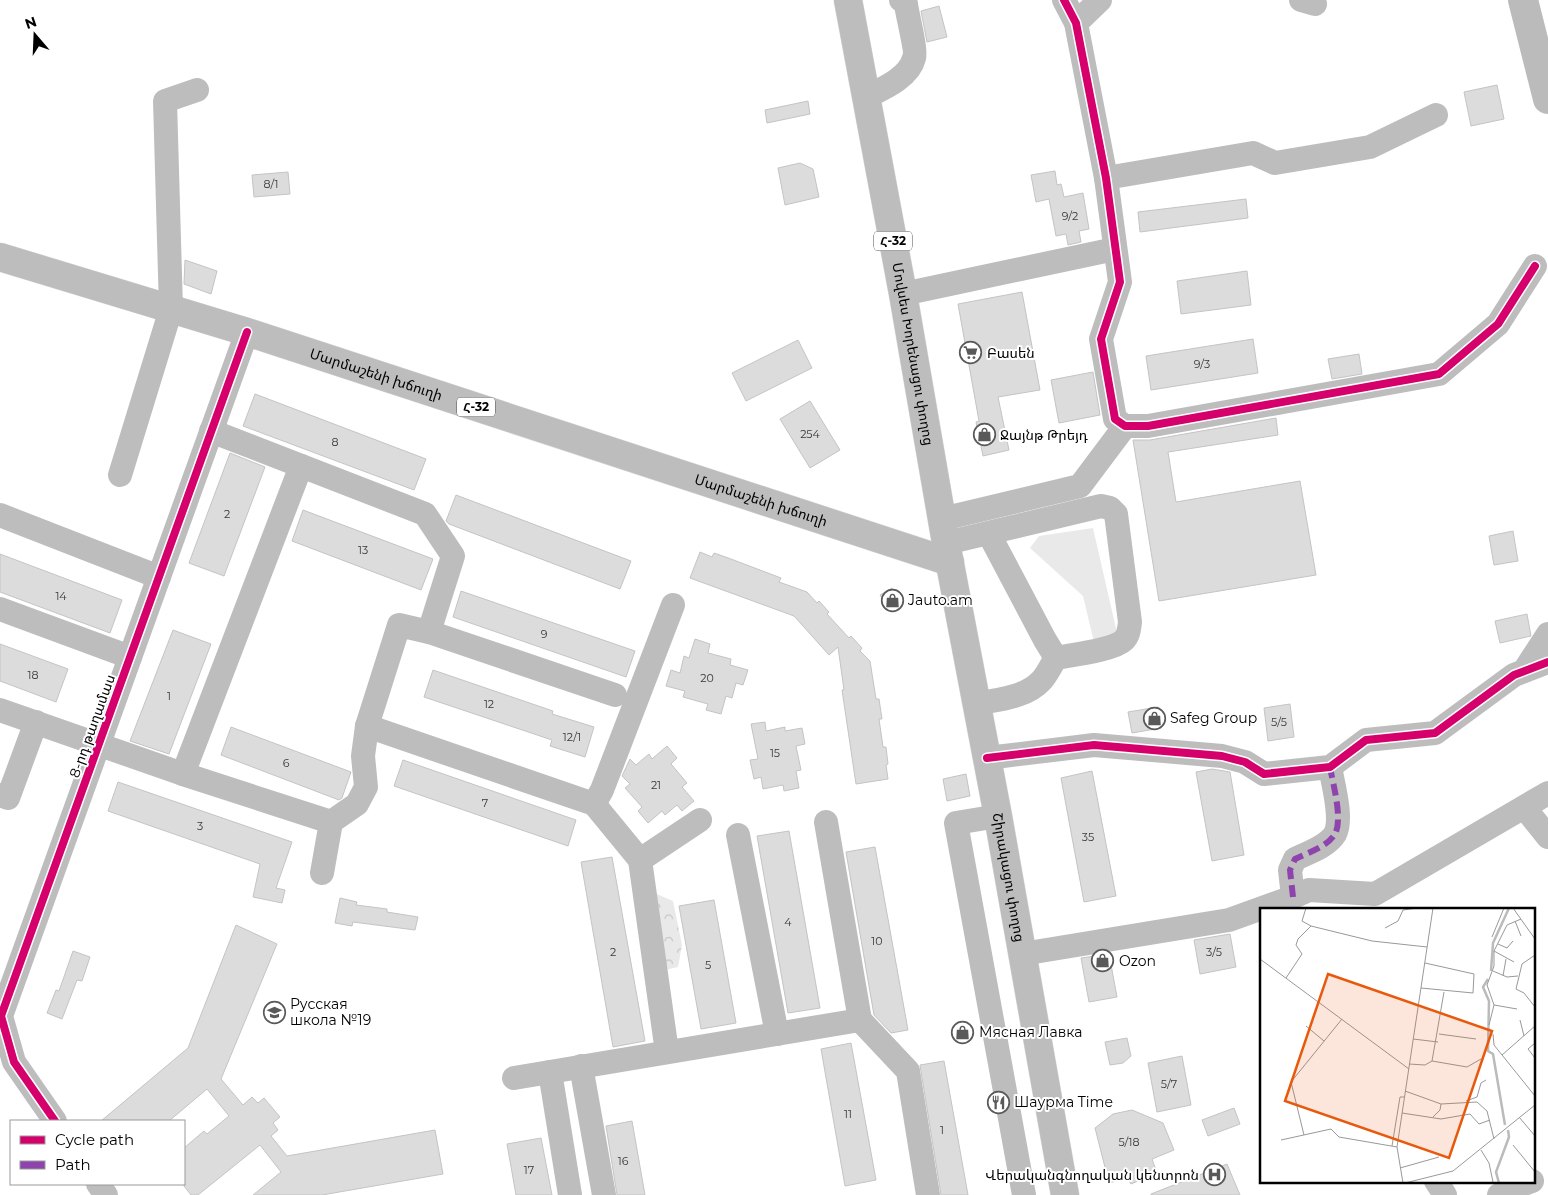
<svg xmlns="http://www.w3.org/2000/svg" width="1548" height="1195" font-family="Montserrat,'Noto Sans Armenian',sans-serif">
<style>
.green{fill:#e9e9e9}
.forest{fill:url(#forest-crowns)}
.lines{fill:none;stroke-linecap:round;stroke-linejoin:round}
.river{stroke:#bbb;stroke-width:30}
.building{fill:#dcdcdc;stroke:#c4c4c4}
.major-casing{stroke:#dbdbdb;stroke-width:29}
.minor{stroke:#bdbdbd;stroke-width:24}
.major{stroke:#bdbdbd;stroke-width:28}
.quiet{stroke:#8e44ad;stroke-width:6;stroke-dasharray:12 6;stroke-linecap:butt}
.cycleway-casing{stroke:#fff;stroke-width:11}
.cycleway{stroke:#d6006c;stroke-width:8}
.labels{text-anchor:middle;stroke-width:4;stroke-linejoin:round;paint-order:stroke}
.number-label{font-size:11px;fill:#373737}
.shield{fill:#fff;stroke:#4c4c4c;stroke-width:1}
.shield-label{font-size:12px;font-weight:bold;fill:#000}
.poi-label{font-size:14px;fill:#000;stroke:#fff;text-anchor:start}
.street-label{font-size:14px;fill:#000;stroke:#fff}
.inset-river{fill:none;stroke:#bbb;stroke-width:2.5}
.inset-road{fill:none;stroke:#999;stroke-width:1}
.view{fill:#e8590c;fill-opacity:0.15;stroke:#e8590c;stroke-width:2.5}
.inset-edge{fill:none;stroke:#000;stroke-width:2.5}
</style>
<defs>
<pattern id="forest-crowns" width="20" height="18" patternUnits="userSpaceOnUse" patternTransform="scale(1.25)"><rect width="20" height="18" fill="#e9e9e9"/><path d="M2 6a3 3 0 1 1 6 0M12 15a3 3 0 1 1 6 0" fill="none" stroke="#c6c6c6"/></pattern>
</defs>
<rect width="100%" height="100%" fill="#fff"/>
<path class="green" d="M1093,528L1117,633L1094,642L1083,596L1030,548L1039,536Z"/>
<path class="forest" d="M652,892L673,901L682,945L678,967L656,972Z"/>
<g class="lines">
<path class="river" d="M1523,0L1548,99"/>
</g>
<g class="building">
<path d="M939,6L947,37L927,42L921,11Z"/>
<path d="M1497,85L1504,119L1471,126L1464,92Z"/>
<path d="M808,101L810,114L767,123L765,110Z"/>
<path d="M800,163L813,169L819,197L785,205L778,168Z"/>
<path d="M1055,171L1057,185L1061,184L1064,197L1083,193L1089,229L1079,231L1081,242L1068,245L1066,234L1056,236L1049,199L1036,202L1031,175Z"/>
<path d="M288,172L290,194L254,197L252,175Z"/>
<path d="M1246,199L1248,218L1140,232L1138,212Z"/>
<path d="M185,260L217,271L211,294L184,284Z"/>
<path d="M1247,271L1251,305L1181,314L1177,281Z"/>
<path d="M1022,292L1040,390L998,397L1009,450L983,456L976,422L979,421L958,304Z"/>
<path d="M1253,339L1258,373L1151,390L1146,356Z"/>
<path d="M798,340L812,368L746,401L732,373Z"/>
<path d="M1359,354L1362,374L1332,379L1328,359Z"/>
<path d="M1093,372L1100,415L1059,423L1051,380Z"/>
<path d="M255,394L426,459L414,490L243,426Z"/>
<path d="M810,401L840,450L810,468L780,419Z"/>
<path d="M1276,418L1278,435L1168,452L1176,502L1300,481L1316,575L1159,601L1133,440H1150Z"/>
<path d="M230,453L265,467L224,576L189,563Z"/>
<path d="M456,495L631,561L620,589L449,524L446,521Z"/>
<path d="M303,510L433,559L421,590L292,541Z"/>
<path d="M1513,531L1518,561L1494,565L1489,536Z"/>
<path d="M700,552L712,557L714,553L731,559L781,578L779,582L807,592L817,603L819,601L829,612L827,614L849,638L851,636L862,648L860,651L870,661L876,699H879L882,719H879L883,747H886L888,764L886,765L888,779L856,784L842,690H844L838,647L829,655L794,616L690,578Z"/>
<path d="M0,554L122,600L110,633L0,592Z"/>
<path d="M892,588L903,605L891,612L880,595Z"/>
<path d="M461,591L635,651L626,677L453,617Z"/>
<path d="M1527,614L1531,636L1500,643L1495,621Z"/>
<path d="M173,630L211,644L169,754L130,741Z"/>
<path d="M695,639L710,644L708,653L731,659L730,665L748,670L743,685L736,683L732,698L726,696L721,714L706,710L708,704L683,697L685,691L666,686L671,670L680,673L684,656L689,658Z"/>
<path d="M0,644L68,669L56,702L0,681Z"/>
<path d="M433,670L553,711L552,714L594,727L585,757L550,746L552,740L424,697Z"/>
<path d="M1290,704L1294,737L1268,741L1264,708Z"/>
<path d="M1158,707L1161,728L1132,733L1128,712Z"/>
<path d="M765,722L766,731L785,727V731L802,728L805,744L796,746L801,770L796,771L799,788L784,791L783,785L763,789L761,777L754,779L750,760L758,759L751,724Z"/>
<path d="M231,727L351,772L342,798L339,800L221,755Z"/>
<path d="M667,746L677,758L671,764L687,783L682,787L694,801L682,811L677,805L665,815L662,811L648,823L638,811L642,807L625,788L630,784L622,776L630,759L636,765L649,754L652,759Z"/>
<path d="M403,760L576,820L568,846L394,786Z"/>
<path d="M1212,769L1230,772L1244,855L1212,861L1196,772Z"/>
<path d="M1092,771L1116,896L1084,902L1061,778Z"/>
<path d="M966,774L970,796L947,801L943,779Z"/>
<path d="M118,782L292,842L276,888L285,890L282,903L253,897L260,864L108,811Z"/>
<path d="M789,831L820,1008L788,1013L757,836Z"/>
<path d="M875,847L908,1030L891,1033L874,1015L846,852Z"/>
<path d="M612,857L645,1041L613,1047L581,862Z"/>
<path d="M340,898L357,902L356,905L387,909V912L418,917L415,930L353,922L352,926L335,923Z"/>
<path d="M714,900L736,1023L701,1029L679,906Z"/>
<path d="M236,925L277,944L221,1079L243,1105L252,1097L258,1103L264,1098L280,1117L273,1123L278,1130L271,1136L287,1156L435,1130L443,1174L322,1195H253L281,1172L260,1145L198,1195H191L184,1186V1148L204,1131L207,1134L229,1116L207,1089L169,1121H101L188,1048Z"/>
<path d="M1230,934L1236,967L1200,974L1194,940Z"/>
<path d="M73,951L90,957L82,981L77,980L62,1019L47,1013L56,990L59,991Z"/>
<path d="M1109,954L1117,997L1089,1002L1081,958Z"/>
<path d="M1127,1038L1131,1056L1123,1063L1110,1065L1105,1042Z"/>
<path d="M851,1043L876,1180L845,1186L821,1049Z"/>
<path d="M1182,1056L1191,1105L1157,1112L1148,1063Z"/>
<path d="M944,1061L968,1195H941L920,1065Z"/>
<path d="M1234,1108L1240,1124L1208,1136L1202,1120Z"/>
<path d="M1132,1110L1163,1123L1174,1150L1152,1159L1157,1173L1131,1184L1127,1178L1109,1183L1095,1128L1113,1114Z"/>
<path d="M632,1121L645,1195H617L606,1126Z"/>
<path d="M541,1138L552,1195H516L507,1144Z"/>
<path d="M1227,1164L1240,1195H1151V1194Z"/>
</g>
<g class="lines">
<defs>
<g id="major">
<path id="s1" d="M848,0L903,294L946,543L998,816L1065,1195"/>
<path id="s2" d="M0,257L247,332L950,562"/>
</g>
</defs>
<use href="#major" class="major-casing"/>
<g class="minor">
<path d="M1064,0L1076,23L1106,178L1120,282L1101,339L1115,419L1125,426H1148L1439,374L1498,324L1535,266"/>
<path d="M1301,0L1315,4"/>
<path d="M1076,23L1100,0"/>
<path d="M866,97C882,89 909,78 914,58C917,51 907,14 906,4L901,0"/>
<path d="M1106,178L1253,153L1275,163L1370,147L1436,115"/>
<path d="M903,294L1115,249"/>
<path d="M211,431L425,514L453,556L429,632L399,625L367,726L363,756L366,787L357,804L331,822"/>
<path d="M120,475L171,309L165,101L197,90"/>
<path d="M0,515L159,577"/>
<path d="M942,519L1080,486L1125,426"/>
<path d="M989,534L1045,640L1056,658"/>
<path d="M946,543L1101,506L1110,508L1116,514L1130,622C1129,629 1129,635 1124,640C1114,650 1071,655 1056,658C1051,665 1047,675 1041,681C1025,698 998,699 977,704"/>
<path d="M0,609L130,657"/>
<path d="M429,632L615,695"/>
<path d="M1524,671L1548,634"/>
<path d="M0,710L183,774L331,822L322,873"/>
<path d="M367,726L594,804L640,860L667,1052"/>
<path d="M987,758L1094,745L1222,756L1245,762L1264,774L1330,767L1366,740L1435,733L1514,675L1548,662"/>
<path d="M183,774L301,466"/>
<path d="M0,795L8,798L36,722"/>
<path d="M594,804L602,790L673,605"/>
<path d="M1524,807L1548,837"/>
<path d="M998,816L956,823L1024,1195"/>
<path d="M826,822L860,1020L908,1071L928,1195"/>
<path d="M738,835L777,1034"/>
<path d="M640,860L700,820"/>
<path d="M1293,897L1290,870L1295,859C1307,853 1327,847 1335,834C1343,819 1333,784 1330,767"/>
<path d="M1022,954L1229,920L1293,897L1309,890L1375,894L1548,793"/>
<path d="M581,1066L604,1195"/>
<path d="M550,1072L570,1195"/>
<path d="M514,1078L860,1020"/>
<path d="M55,1121L14,1062L1,1016L247,332"/>
<path d="M1436,1181L1445,1195"/>
<path d="M98,1184L106,1195"/>
<path d="M1499,1195L1513,1188L1532,1181"/>
</g>
<use href="#major" class="major"/>
<path class="quiet" d="M1293,897L1290,870L1295,859C1307,853 1327,847 1335,834C1343,819 1333,784 1330,767"/>
<defs>
<g id="cycleway">
<path d="M1064,0L1076,23L1106,178L1120,282L1101,339L1115,419L1125,426H1148L1439,374L1498,324L1535,266"/>
<path d="M987,758L1094,745L1222,756L1245,762L1264,774L1330,767L1366,740L1435,733L1514,675L1548,662"/>
<path d="M55,1121L14,1062L1,1016L247,332"/>
</g>
</defs>
<use href="#cycleway" class="cycleway-casing"/>
<use href="#cycleway" class="cycleway"/>
</g>
<defs>
<symbol id="supermarket-ring" viewBox="-11 -11 22 22"><circle r="9.5" fill="#fff" stroke="#595959" stroke-width="1.5"/><path d="M-6-5.5h2.5l.6 2H6L4.5 2H-2.5L-4.4-4H-6ZM-1.5 3.2a1.3 1.3 0 1 0 .1 0ZM3 3.2a1.3 1.3 0 1 0 .1 0Z" fill="#595959"/></symbol>
<symbol id="shop-ring" viewBox="-11 -11 22 22"><circle r="9.5" fill="#fff" stroke="#595959" stroke-width="1.5"/><path d="M-5-2.5h2.3a2.7 3.5 0 0 1 5.4 0H5L5.5 6h-11ZM-1.5-2.5h3a1.5 2.3 0 0 0-3 0Z" fill="#595959"/></symbol>
<symbol id="school-ring" viewBox="-11 -11 22 22"><circle r="9.5" fill="#fff" stroke="#595959" stroke-width="1.5"/><path d="M0-5L7-2L0 1L-7-2ZM-4 1L0 2.5L4 1V4Q0 6-4 4Z" fill="#595959"/></symbol>
<symbol id="restaurant-ring" viewBox="-11 -11 22 22"><circle r="9.5" fill="#fff" stroke="#595959" stroke-width="1.5"/><path d="M-5-6h1v4h1v-4h1v4h1v-4h1v5L-1.5 .5V6h-2V.5L-5-1ZM5-6V6H3V1.5H1.5Q1.5-4 5-6Z" fill="#595959"/></symbol>
<symbol id="hospital-ring" viewBox="-11 -11 22 22"><circle r="9.5" fill="#fff" stroke="#595959" stroke-width="1.5"/><path d="M-5-5h3v3.5h4V-5h3V5h-3V1.5h-4V5h-3Z" fill="#595959"/></symbol>
</defs>
<g fill-rule="evenodd">
<use href="#supermarket-ring" x="958" y="340" width="25" height="25"/>
<use href="#shop-ring" x="972" y="422" width="25" height="25"/>
<use href="#shop-ring" x="880" y="588" width="25" height="25"/>
<use href="#shop-ring" x="1142" y="706" width="25" height="25"/>
<use href="#shop-ring" x="1090" y="948" width="25" height="25"/>
<use href="#school-ring" x="262" y="1000" width="25" height="25"/>
<use href="#shop-ring" x="950" y="1020" width="25" height="25"/>
<use href="#restaurant-ring" x="986" y="1090" width="25" height="25"/>
<use href="#hospital-ring" x="1202" y="1162" width="25" height="25"/>
</g>
<g class="labels">
<g class="number-label">
<text x="271" y="188">8/1</text>
<text x="1070" y="220">9/2</text>
<text x="1202" y="368">9/3</text>
<text x="810" y="438">254</text>
<text x="335" y="446">8</text>
<text x="227" y="518">2</text>
<text x="363" y="554">13</text>
<text x="61" y="600">14</text>
<text x="544" y="638">9</text>
<text x="33" y="679">18</text>
<text x="707" y="682">20</text>
<text x="169" y="700">1</text>
<text x="489" y="708">12</text>
<text x="1279" y="726">5/5</text>
<text x="572" y="741">12/1</text>
<text x="775" y="757">15</text>
<text x="286" y="767">6</text>
<text x="656" y="789">21</text>
<text x="485" y="807">7</text>
<text x="200" y="830">3</text>
<text x="1088" y="841">35</text>
<text x="788" y="926">4</text>
<text x="877" y="945">10</text>
<text x="613" y="956">2</text>
<text x="1214" y="956">3/5</text>
<text x="708" y="969">5</text>
<text x="1169" y="1088">5/7</text>
<text x="848" y="1118">11</text>
<text x="942" y="1134">1</text>
<text x="1129" y="1146">5/18</text>
<text x="623" y="1165">16</text>
<text x="529" y="1174">17</text>
</g>
<g class="shield">
<rect x="874" y="231.5" width="38" height="19" rx="4"/>
<rect x="457" y="397.5" width="38" height="19" rx="4"/>
</g>
<g class="shield-label">
<text x="893" y="245">Հ-32</text>
<text x="476" y="411">Հ-32</text>
</g>
<g class="poi-label">
<text x="987" y="358">Բասեն</text>
<text x="1000" y="440">Ջայնթ Թրեյդ</text>
<text x="908" y="605">Jauto.am</text>
<text x="1170" y="723">Safeg Group</text>
<text x="1119" y="966">Ozon</text>
<text x="290" y="1009">Русская<tspan x="290" dy="16">школа №19</tspan></text>
<text x="979" y="1037">Мясная Лавка</text>
<text x="1014" y="1107">Шаурма Time</text>
<text x="1199" y="1180" text-anchor="end">Վերականգնողական կենտրոն</text>
</g>
<g class="street-label">
<text dy="5" stroke="none"><textPath href="#s1" startOffset="360">Մովսես Խորենացու փողոց</textPath></text>
<text dy="5" stroke="none"><textPath href="#s2" startOffset="394">Մարմաշենի խճուղի</textPath></text>
<text dy="5" stroke="none"><textPath href="#s2" startOffset="799">Մարմաշենի խճուղի</textPath></text>
<text transform="translate(92 726) rotate(-70)" y="5">8-րդ թաղամաս</text>
<text dy="5" stroke="none"><textPath href="#s1" startOffset="892">Շիրակացու փողոց</textPath></text>
</g>
</g>
<g transform="translate(1260 908)">
<rect width="275" height="275" fill="#fff"/>
<path class="inset-river" d="M231,63L233,35L249,0M228,71L223,79L229,93L228,143L233,146L245,217M239,275L236,264L249,229L248,222"/>
<path class="inset-road" d="M46,0L42,13L51,18M253,0L275,31M255,13L261,28M125,20L138,13L143,2L157,0M232,29L244,0M238,36L247,40L253,33M234,43L254,54M275,47L262,56L256,81L264,85L275,99M0,51L149,161M233,63L247,69L258,68M243,68L246,51M26,70L42,46L36,37L38,31L51,18L112,33L167,39M161,80L213,85L214,66L165,55M234,97L257,101M260,112L264,128M229,117L234,97L227,77L234,58V43L247,17L261,11M46,118L64,133M179,126L216,131M233,126L234,137L275,188M153,131L178,134M275,135L268,141L275,150M242,147L275,118M172,153L184,84M149,156L165,157L172,153L207,159L221,151M145,183L181,196L217,194L227,203L234,231M206,193L217,189L221,175L226,172M142,205L181,211L210,206L219,216L230,212M173,209L180,202L181,196M259,209L275,228M44,227L31,174L82,111M21,232L71,221L79,229L137,239M253,237L275,264M132,238L140,189H144M221,242L229,255L233,274M140,260L179,249M143,275L137,239L173,0M145,275L193,263L275,197"/>
<path class="view" d="M68,66L232,123L189,250L25,193Z"/>
<rect width="275" height="275" class="inset-edge"/>
</g>
<rect x="10" y="1120" width="175" height="65" fill="#ffffff" stroke="#999999"/>
<rect x="20" y="1136" width="25" height="8" fill="#d6006c" stroke="#999999"/>
<text x="55" y="1145" font-size="15" fill="#000000">Cycle path</text>
<rect x="20" y="1161" width="25" height="8" fill="#8e44ad" stroke="#999999"/>
<text x="55" y="1170" font-size="15" fill="#000000">Path</text>
<g transform="translate(35 35) rotate(341)" stroke="#ffffff" stroke-width="4" paint-order="stroke">
<path d="M0-4L9 19L0 12L-9 19Z" fill="#000000"/>
<text y="-8" font-size="14" font-weight="bold" text-anchor="middle" fill="#000000">N</text>
</g>
</svg>
